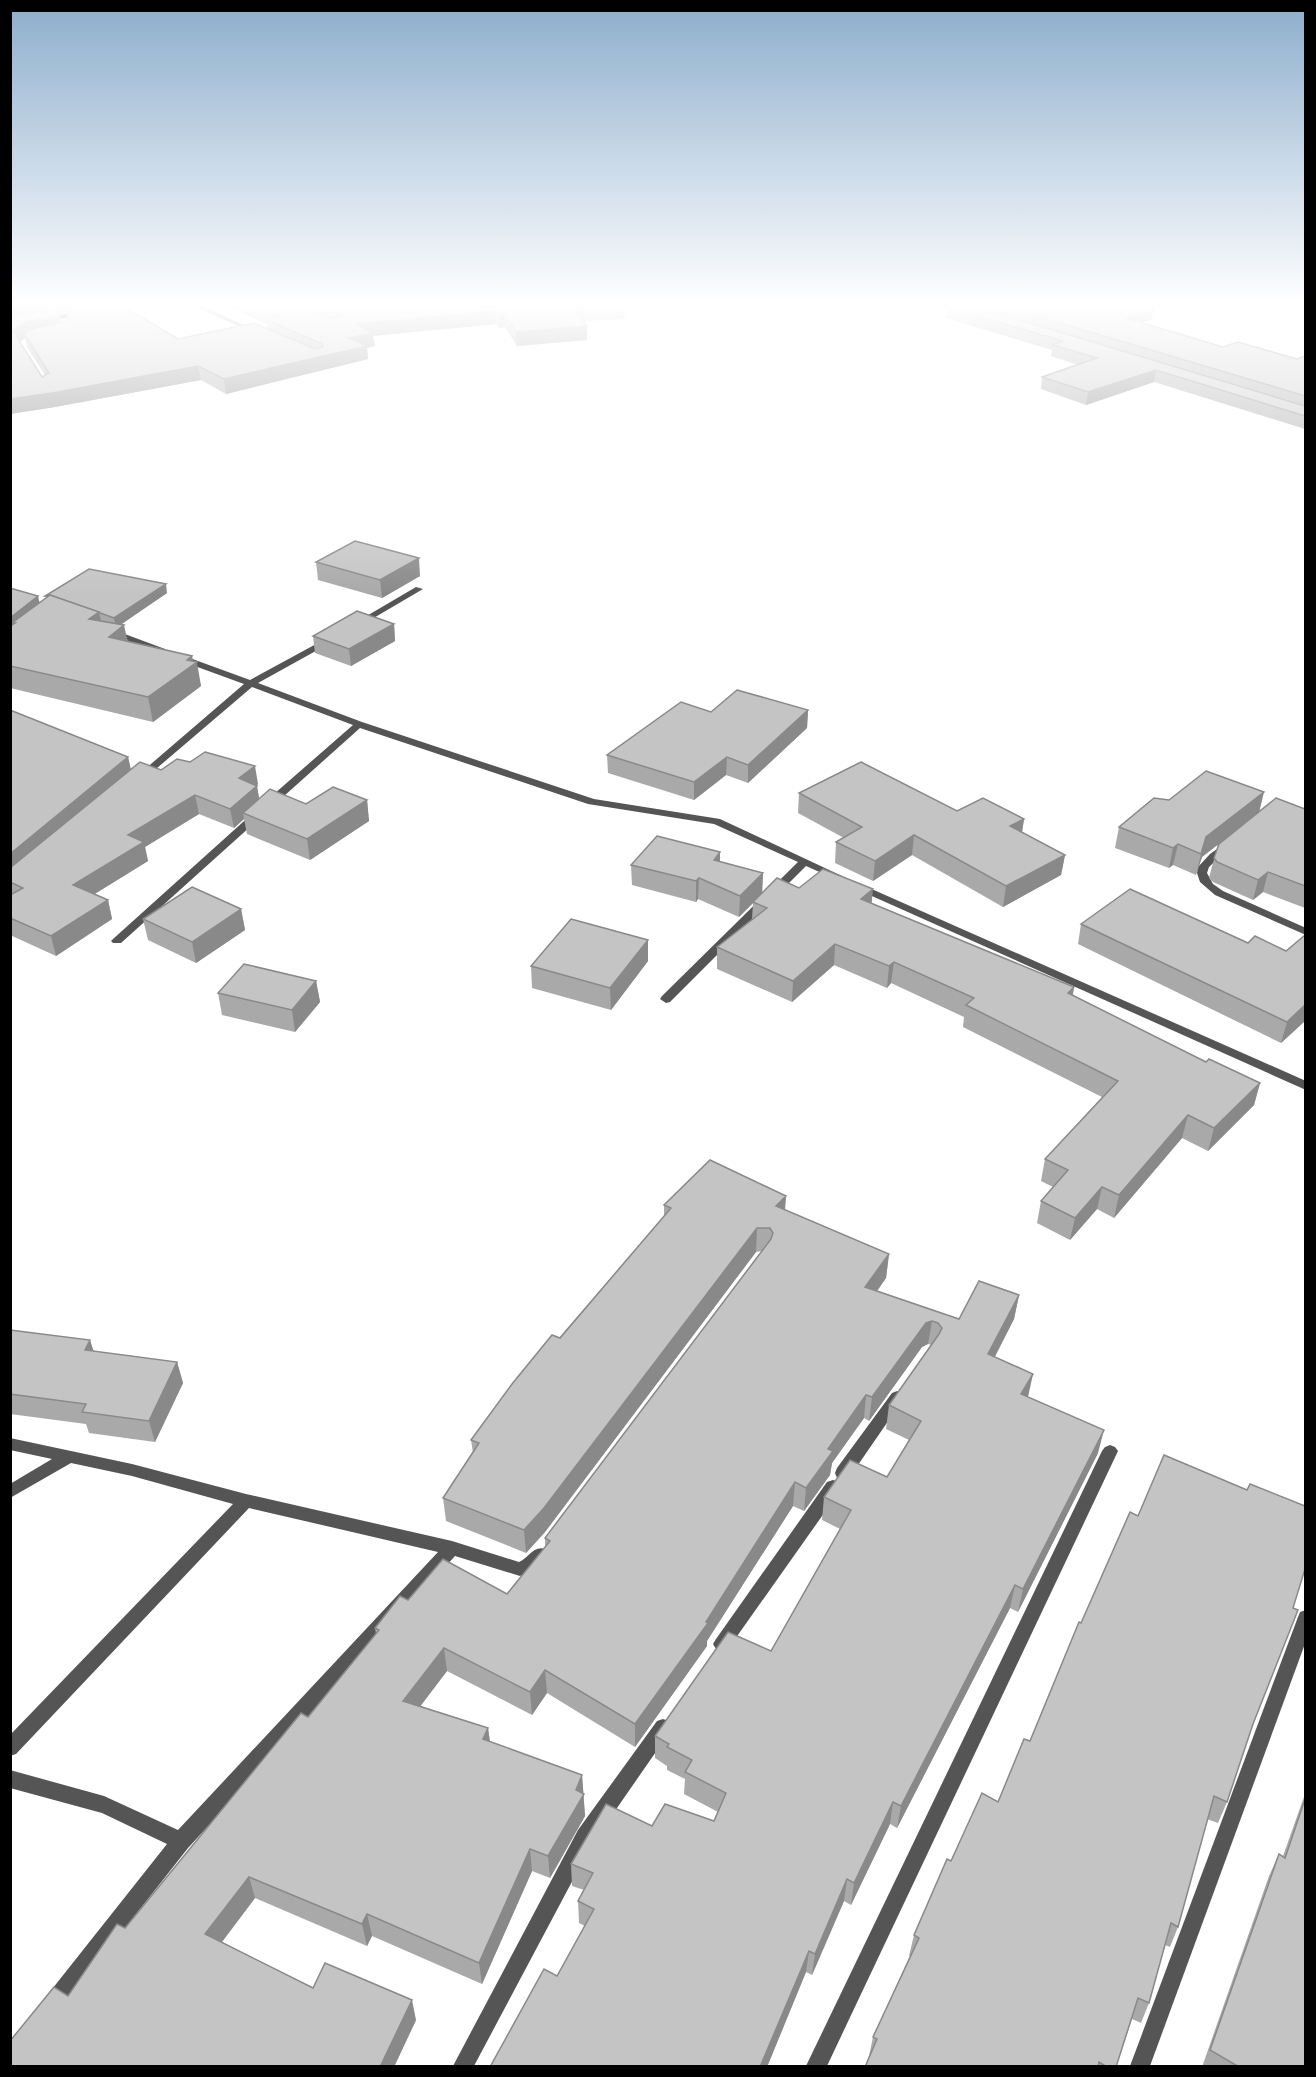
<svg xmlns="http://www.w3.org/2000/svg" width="1316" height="2077" font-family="'Archivo Narrow',sans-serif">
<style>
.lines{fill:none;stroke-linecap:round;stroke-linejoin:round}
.primary-casing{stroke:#dbdbdb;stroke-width:3}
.highway-casing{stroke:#dbdbdb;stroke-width:3}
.lane{fill:#555;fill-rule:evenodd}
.street{fill:#555;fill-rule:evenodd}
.primary{fill:#000;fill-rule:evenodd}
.highway{fill:#000;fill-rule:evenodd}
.wall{fill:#a9a9a9;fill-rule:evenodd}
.shaded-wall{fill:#898989}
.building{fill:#c4c4c4;stroke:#898989;stroke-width:1.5}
</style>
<rect width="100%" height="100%" fill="#fff"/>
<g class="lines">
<defs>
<path id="primary" d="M112,305H128L10,329V325Z"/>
<path id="highway" d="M938,305H952L975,314L971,317Z"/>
</defs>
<use href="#primary" class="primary-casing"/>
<use href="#highway" class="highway-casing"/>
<path class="lane" d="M191,305H200L259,332L254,333Z"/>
<g class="street">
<path d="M416,587L423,589L360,626L353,624Z"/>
<path d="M114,630L165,649L166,651L159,653L111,635V631Z"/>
<path d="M329,637L332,638V642L258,683L362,722L594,799L720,819L842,876L837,879L833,878L806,866L670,1002L666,1003L660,999L662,996L798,862L714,824L588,804L360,728L274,805H266V801L353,725L252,687L143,780H137V776L244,684L181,661V657H187L250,680Z"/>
<path d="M257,812L261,813V817L121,943H113L111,941L113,939L253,813Z"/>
<path d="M1228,841L1233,844L1209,867L1207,873L1213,884L1223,891L1306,928V935L1215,895L1200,882L1197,873L1198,867L1210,854Z"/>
<path d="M858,883L1306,1081V1090L854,888L853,886L854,884Z"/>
<path d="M897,1391L902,1393L905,1397L902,1401L849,1478L843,1479L837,1478L835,1473L837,1468L892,1393Z"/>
<path d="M10,1438L132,1464L246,1494L452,1541L519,1562C530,1557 533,1545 546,1549L548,1554L537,1569L520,1576L455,1556L188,1848L59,2012L52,2015L45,2012L42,2005L45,1998L167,1844L102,1813L10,1788V1770L104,1796L178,1830L438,1552L249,1508L16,1754L10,1756V1735L233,1504L132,1476L71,1463L10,1498V1484L52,1459L10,1450Z"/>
<path d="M1110,1445L1115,1447L1118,1451L827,2066H806L1102,1451L1105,1447Z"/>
<path d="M833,1480L839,1482L841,1487L839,1492L728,1649L722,1652L716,1649L713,1644L716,1639L827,1482Z"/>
<path d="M1306,1610V1641L1150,2066H1130L1298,1617L1300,1612Z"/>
<path d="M663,1719L669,1721L672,1727L669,1733L592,1844L474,2066H453L578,1830L657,1721Z"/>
</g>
<use href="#primary" class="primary"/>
<use href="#highway" class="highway"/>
</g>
<g class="wall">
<path d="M10,305H121L178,339L268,329L267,324L224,305H624L625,319L583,321L587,326V340L517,346L505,327L499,328L496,324L373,336L375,346L367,348L368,359L226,394L201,380L55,407L10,414ZM68,312V321L61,322L59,313ZM25,338L27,347L45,375L42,377L20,342Z"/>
<path d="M976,305H1144L1154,308L1152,319L1142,323L1223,347L1297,359L1305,356V429L1154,382L1086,405L1041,389L1042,377L1078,365L1051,356L1052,350L946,318L947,307H976Z"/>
<path d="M316,562L420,576L382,598L318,580Z"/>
<path d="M10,588L40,602L46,598L45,596L167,593L121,624L128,641L193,661L201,686L153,722L10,688Z"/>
<path d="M394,624L395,641L351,666L315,653L313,636Z"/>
<path d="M10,710L128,757L131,770H161L258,784L257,786L259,799L306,804L367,800L369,821L310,860L247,834L244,819L234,828L199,814L145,847L148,861L95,894L108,900L112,919L56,956L10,935Z"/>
<path d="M808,710L807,728L748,783L726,775L694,800L608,773L607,755L711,712Z"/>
<path d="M799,793L1024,819L1022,832L1065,855L1061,875L1003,907L912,855L873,881L835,863L836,842L844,838L798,813Z"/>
<path d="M1305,809V908L1263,892L1253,900L1213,882L1209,878L1218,844L1202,857L1196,875L1173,865L1169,868L1115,848L1119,827L1259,811Z"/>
<path d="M720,862L763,873L762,893L799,888L871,903L1074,987L1073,995L1206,1062L1260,1083L1254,1105L1208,1151L1182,1138L1114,1218L1097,1209L1070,1240L1037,1223L1041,1201L1053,1187L1041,1181L1045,1159L1102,1097L963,1027L964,1017L891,983L887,988L834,965L792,1002L717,969V947L752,919L753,903L739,917L698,899L696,902L632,885L631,865Z"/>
<path d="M241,909L245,930L196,963L148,940L143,919Z"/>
<path d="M1081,924L1248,943L1286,951L1305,1021L1281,1043L1078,944Z"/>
<path d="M648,940V961L611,1010L532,988L531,966Z"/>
<path d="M316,981L320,1002L295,1032L222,1015L218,993Z"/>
<path d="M786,1196L785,1210L889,1254L886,1278L877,1291L959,1319L1019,1295L1014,1319L995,1357L1028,1397L1098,1453L1018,1612L1010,1608L897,1828L890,1824L851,1905L844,1901L812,1975L806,1972L767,2067H490L557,1976L585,1926L579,1923L578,1901L584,1890L572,1886L571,1864L652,1826L714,1821L718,1812L684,1794L685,1779L667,1770V1766L655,1758V1736L771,1651L840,1529L822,1520L824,1497L887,1477L909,1440L886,1429L889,1405L932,1345L928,1344L922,1347L869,1421L864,1418L832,1463L830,1475L804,1511L793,1506L707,1641V1646L635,1747L547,1693L532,1715L447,1671L420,1706L488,1728L490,1742L582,1775L585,1816L550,1878L532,1871L482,1984L372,1936L367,1946L255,1898L222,1942L313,1988L416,2020L394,2067H10L125,1928L308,1717L376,1634L375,1628L408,1600L507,1594L545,1547V1538L762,1251L756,1252L545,1532L526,1553L446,1521L443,1498L473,1453L471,1440L664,1216V1205Z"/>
<path d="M10,1330L94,1351L177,1362L183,1383L155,1442L89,1433L86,1424L10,1414Z"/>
<path d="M1253,1724L1227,1802L1218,1823L1207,1819L1178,1927L1170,1947L1165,1945L1149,2003L1141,2023L1132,2019L1116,2067H865L869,2056L873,2037L910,1956H909L914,1935L951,1861L998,1802L1030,1741Z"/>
<path d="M1305,1794V2067H1202L1269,1876L1279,1854L1283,1856Z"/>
</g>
<g class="shaded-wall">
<path d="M30,305H99L10,323V309Z"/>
<path d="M1154,308L1152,319L1124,329L1126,318Z"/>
<path d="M495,311L496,324L373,336L375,346L367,348L368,359L226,394L224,379L350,349L349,338L356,324Z"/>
<path d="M504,314L505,327L499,328V315Z"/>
<path d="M60,315L62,328L24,333L25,338L16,344L13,331L26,322Z"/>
<path d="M587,326V340L517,346L516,332Z"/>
<path d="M198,366L201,380L55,407L10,414V399Z"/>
<path d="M1156,370L1154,382L1086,405L1088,392Z"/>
<path d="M419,558L420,576L382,598L380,580Z"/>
<path d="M166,584L167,593L116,628L114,618Z"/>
<path d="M38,596L42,613L15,623H12L15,635L10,639V618Z"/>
<path d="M99,612L104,635L89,619Z"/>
<path d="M394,624L395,641L351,666L349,649Z"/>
<path d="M124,625L129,648L109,637Z"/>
<path d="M192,656L194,664L197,662L201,686L153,722L148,697L187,660Z"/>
<path d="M808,710L807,728L748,783V765Z"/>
<path d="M128,757L132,775L10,878V854Z"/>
<path d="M727,757L726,775L694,800V782Z"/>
<path d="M255,766L258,784L242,797L239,778Z"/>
<path d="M257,786L260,804L243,813L244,819L234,828L230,809Z"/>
<path d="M1264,792L1259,813L1202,857L1196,875L1201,854L1206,837Z"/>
<path d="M195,795L199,814L145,847L148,861L78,904L73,885L128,835Z"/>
<path d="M367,800L369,821L310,860L307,839Z"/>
<path d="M1024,819L1021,839L1010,826Z"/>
<path d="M914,835L912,855L873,881L875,861Z"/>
<path d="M1178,844L1173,865L1169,868L1173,848Z"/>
<path d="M720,852V872L714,860Z"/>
<path d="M1065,855L1061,875L1003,907L1006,886Z"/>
<path d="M1268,872L1263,892L1253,900L1258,880Z"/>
<path d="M763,873L762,894L739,917L740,896Z"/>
<path d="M699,878L698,899L696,902V881Z"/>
<path d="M873,889L871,910L861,899Z"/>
<path d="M108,900L112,919L56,956L51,936Z"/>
<path d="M241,909L245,930L196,963L192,942Z"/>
<path d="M648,940V961L611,1010L610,988Z"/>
<path d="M835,944L834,965L792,1002L793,981Z"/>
<path d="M894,962L891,983L887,988L889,966Z"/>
<path d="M316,981L320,1002L295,1032L292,1010Z"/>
<path d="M1074,987L1070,1009L1068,993Z"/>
<path d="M1305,1005V1021L1281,1043L1287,1022Z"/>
<path d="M1260,1083L1254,1105L1208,1151L1214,1128Z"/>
<path d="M1188,1115L1182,1138L1114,1218L1119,1195Z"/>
<path d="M1102,1187L1097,1209L1070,1240L1075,1218Z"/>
<path d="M786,1196L784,1219L776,1206Z"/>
<path d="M757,1228L756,1252L545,1532L526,1553L524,1530Z"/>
<path d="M889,1254L886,1278L863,1311L865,1287Z"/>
<path d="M1019,1295L1014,1319L984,1377L988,1354Z"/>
<path d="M932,1321L928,1344L922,1347L869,1421L872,1397L926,1323Z"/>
<path d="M90,1340L97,1361L85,1350Z"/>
<path d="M177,1362L183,1383L155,1442L149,1421Z"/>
<path d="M1033,1374L1028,1397L1021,1394Z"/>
<path d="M866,1395L864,1418L832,1463L830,1475L804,1511L806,1488L828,1449Z"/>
<path d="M1104,1430L1098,1453L1018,1612L1023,1589Z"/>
<path d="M795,1482L793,1506L707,1641V1646L635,1747V1724L706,1622Z"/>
<path d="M1015,1585L1010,1608L897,1828L901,1806Z"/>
<path d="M444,1648L447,1671L407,1724L403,1701Z"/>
<path d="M545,1670L547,1693L532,1715L530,1692Z"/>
<path d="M488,1728L491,1750L483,1739Z"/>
<path d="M582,1775L585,1816L550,1878L548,1856Z"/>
<path d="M893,1802L890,1824L851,1905L854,1883Z"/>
<path d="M530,1849L532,1871L482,1984L479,1963Z"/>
<path d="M249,1877L255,1898L212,1955L205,1934Z"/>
<path d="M847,1879L844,1901L812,1975L815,1954Z"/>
<path d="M367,1914L372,1936L367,1946L362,1924Z"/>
<path d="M809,1951L806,1972L767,2067H760Z"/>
<path d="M412,2000L416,2020L394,2067H380Z"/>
</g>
<g class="building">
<path d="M10,305H30L10,309Z"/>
<path d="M70,305H121L178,339L254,323L315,349L323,347L322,344L267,320L280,317L253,305H299L333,319L341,315L318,305L625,306L574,308L587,326L516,332L504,314L499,315L495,311L356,324L373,333L349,338L367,346L224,379L198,366L52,393L10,399V317L58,308L60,315L26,322L13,331L42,377L49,373L24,333L31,329L68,321V306Z"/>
<path d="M953,305H970L1305,406V416L1156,370L1088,392L1042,377L1097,358L1053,345L1063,341L947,307Z"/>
<path d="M1000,305H1144L1154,308L1126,318L1223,347L1238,342L1297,359L1305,356V396Z"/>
<path d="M355,541L419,558L380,580L316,562Z"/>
<path d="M89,569L166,584L114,618L50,595L48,596H45Z"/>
<path d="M10,588L38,596L10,618Z"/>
<path d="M50,595L99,612L89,619L124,625L109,637L192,656L187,660L197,662L148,697L10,666V626L15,623H12Z"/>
<path d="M357,611L394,624L349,649L313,636Z"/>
<path d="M737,690L808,710L748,765L727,757L694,782L607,755L681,702L711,712Z"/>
<path d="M10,710L128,757L10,854Z"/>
<path d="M205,752L255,766L239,778L257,786L230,809L195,795L128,835L144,842L73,885L108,900L51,936L10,918V895L23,888L10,882V868L140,762L161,770L177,759L190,762Z"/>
<path d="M861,762L957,811L983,798L1024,819L1010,826L1065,855L1006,886L914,835L875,861L836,842L862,827L799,793Z"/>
<path d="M1206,771L1264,792L1206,837L1201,854L1178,844L1173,848L1119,827L1154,798L1169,800Z"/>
<path d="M333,787L367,800L307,839L243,813L270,789L306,804Z"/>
<path d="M1276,798L1305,809V886L1268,872L1258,880L1217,862L1214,858L1219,844Z"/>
<path d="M657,836L720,852L714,860L763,873L740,896L699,878L696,881L631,865Z"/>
<path d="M823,869L873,889L861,899L1074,987L1068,993L1206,1062L1209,1059L1260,1083L1214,1128L1188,1115L1119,1195L1102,1187L1075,1218L1041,1201L1068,1170L1045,1159L1118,1081L966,1005L974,998L894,962L889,966L835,944L793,981L717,947L767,908L753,902L777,878L799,888Z"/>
<path d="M192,887L241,909L192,942L143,919Z"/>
<path d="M1130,889L1248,943L1255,936L1286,951L1305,935V1005L1287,1022L1081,924Z"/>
<path d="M571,919L648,940L610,988L531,966Z"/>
<path d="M244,964L316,981L292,1010L218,993Z"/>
<path d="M710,1160L786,1196L776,1206L889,1254L865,1287L959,1319L979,1281L1019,1295L988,1354L1033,1374L1021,1394L1104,1430L1023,1589L1015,1585L901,1806L893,1802L854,1883L847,1879L815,1954L809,1951L760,2067H490L544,1969L557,1976L594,1909L578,1901L593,1873L571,1864L606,1804L652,1826L665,1804L714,1821L726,1793L685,1772L692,1760L667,1747L669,1744L655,1736L728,1632L771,1651L851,1510L824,1497L850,1460L887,1477L921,1421L889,1405L939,1334L942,1328L938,1323L932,1321L926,1323L872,1397L866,1395L828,1449L833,1451L806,1488L795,1482L706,1622L708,1623L635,1724L545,1670L530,1692L444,1648L403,1701L488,1728L483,1739L582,1775L576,1790L584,1794L548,1856L530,1849L479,1963L367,1914L362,1924L249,1877L205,1934L313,1988L325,1963L412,2000L380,2067H10V2041L54,1987L68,1996L117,1924L125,1928L301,1713L308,1717L379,1630L375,1628L400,1596L408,1600L443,1559L507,1594L550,1541L545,1538L771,1239L773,1233L770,1228H757L544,1508L524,1530L443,1498L479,1443L471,1440L512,1384L552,1335L560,1338L671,1208L664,1205Z"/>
<path d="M10,1330L90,1340L85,1350L177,1362L149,1421L82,1412L86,1404L10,1394Z"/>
<path d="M1164,1455L1247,1490L1250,1484L1305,1506V1569L1293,1608L1298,1610L1253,1724L1227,1802L1214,1796L1178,1927L1171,1923L1149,2003L1138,1998L1116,2067H1107L1099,2062L1098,2067H865L877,2039L873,2037L919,1938L914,1935L947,1859L951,1861L982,1793L998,1802L1024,1739L1030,1741L1079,1622L1081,1623L1130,1512L1138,1516Z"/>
<path d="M1305,1799V2067H1239L1210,2050L1279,1854L1285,1858Z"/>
</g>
<linearGradient id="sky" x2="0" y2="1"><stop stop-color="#8cadcc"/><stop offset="0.51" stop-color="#fff"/><stop offset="1" stop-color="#fff" stop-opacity="0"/></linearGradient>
<rect width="1316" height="596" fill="url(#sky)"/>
<rect width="1316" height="2077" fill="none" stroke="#000000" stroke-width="24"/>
</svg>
